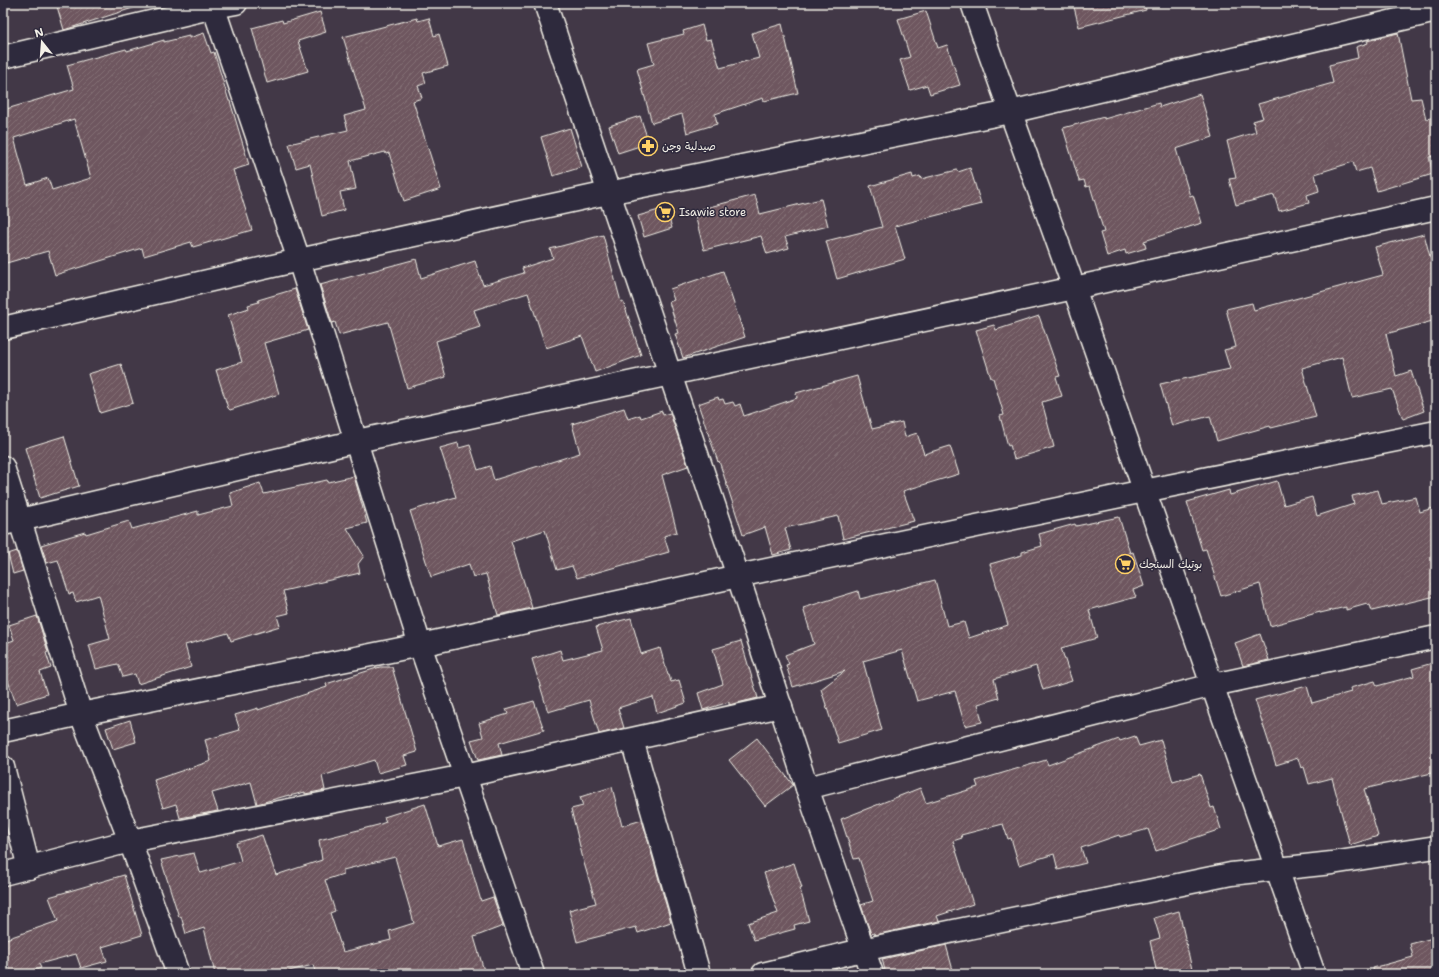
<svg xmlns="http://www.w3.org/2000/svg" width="1439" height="977" font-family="'Shantell Sans','Playpen Sans Arabic',sans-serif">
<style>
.building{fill:url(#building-hatch);stroke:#f4f1e8;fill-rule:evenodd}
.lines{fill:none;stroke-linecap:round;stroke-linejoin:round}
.minor-casing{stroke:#f4f1e8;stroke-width:25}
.minor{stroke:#2f2a3d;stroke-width:22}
.labels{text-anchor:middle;stroke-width:3;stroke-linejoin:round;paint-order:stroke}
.poi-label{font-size:11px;fill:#f4f1e8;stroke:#2f2a3d;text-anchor:start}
</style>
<defs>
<pattern id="building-hatch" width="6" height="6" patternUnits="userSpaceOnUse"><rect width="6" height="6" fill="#6e575e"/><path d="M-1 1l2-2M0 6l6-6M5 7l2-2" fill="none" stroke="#837075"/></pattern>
</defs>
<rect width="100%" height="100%" fill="#423847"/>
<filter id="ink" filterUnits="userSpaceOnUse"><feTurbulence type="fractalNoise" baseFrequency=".025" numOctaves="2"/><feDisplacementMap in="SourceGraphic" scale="8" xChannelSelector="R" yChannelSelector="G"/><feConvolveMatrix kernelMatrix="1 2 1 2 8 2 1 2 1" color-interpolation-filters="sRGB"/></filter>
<g filter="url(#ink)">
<g class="building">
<path d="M56,3H136V7L64,30Z"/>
<path d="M1073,3H1145L1146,10L1079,27Z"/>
<path d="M926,11L938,48L947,45L960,85L930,94L927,85L910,90L900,60L910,57L898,19Z"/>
<path d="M320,12L326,32L298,41L308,71L267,83L252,28L282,20L283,23Z"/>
<path d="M417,18L418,21L429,18L434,36L439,34L448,66L423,73L426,83L418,86L422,98L413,101L441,189L404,201L389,153L386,154L385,152L350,161L356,189L340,192L344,210L322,216L310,164L296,168L289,144L348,130L344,116L366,110L343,37Z"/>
<path d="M782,24L798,93L764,101L763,98L715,114L717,124L687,133L682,114L652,123L637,69L654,64L648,43L684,34L683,31L702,25L706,40L711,39L720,68L759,58L752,33Z"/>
<path d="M204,33L211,53L214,52L229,101H230L249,165L233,170L252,230L193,247L191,242L144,256L142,248L55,275L48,251L3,264V110L74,89L67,65L126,49L127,51L164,40V42L189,36V38ZM74,119L91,178L52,190L48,178L27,185L14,138Z"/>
<path d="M1398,33L1411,99L1421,98L1426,119L1436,117V156L1429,157L1433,174L1377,191L1370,168L1356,172L1353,162L1315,174L1319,191L1307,195L1309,203L1279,211L1274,195L1236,205L1229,179L1236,178L1227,141L1256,132L1253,121L1263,118L1258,104L1333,83L1329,65L1358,58L1356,47L1368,43L1367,41Z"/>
<path d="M1200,94L1213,137L1176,149L1190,196L1193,195L1202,223L1144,241L1146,248L1126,254L1125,250L1107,256L1100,233L1104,232L1090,186L1086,187L1084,180L1079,181L1063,128L1104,117V119L1159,103L1160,107Z"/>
<path d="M640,116L649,143L618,153L609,126Z"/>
<path d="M570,128L582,167L553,176L541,137Z"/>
<path d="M970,168L981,204L895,226L905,259L837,279L826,241L882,227L870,186L912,174L913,178L920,176L921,179L957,170L958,172Z"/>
<path d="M755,195L760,214L821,199L828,226L785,237L789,248L767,254L761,236L704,250L694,211Z"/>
<path d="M666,208L672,228L644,237L638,216Z"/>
<path d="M1424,234L1436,279V320L1386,334L1396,376L1411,371L1424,411L1403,419L1392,389L1352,398L1342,357L1302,368L1316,417L1271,428L1270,426L1217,441L1210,416L1172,426L1160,384L1230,369L1224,350L1236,347L1226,309L1252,303L1254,310L1383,275L1375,247Z"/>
<path d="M603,235L621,302L623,301L641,355L595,372L582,336L546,348L528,293L474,310L480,327L436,341L446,377L407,388L388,322L339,335L335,322L332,323L320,285L416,259L421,278L475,261L483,285L524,273L522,268L553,258L550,249Z"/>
<path d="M723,271L745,337L683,358L675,334L679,333L669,302L674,300L670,289Z"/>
<path d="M295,289L308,330L264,343L279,394L230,410L228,408L216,370L242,362L228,315L249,308L248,305L259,302L258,300Z"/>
<path d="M1039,316L1060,376L1056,377L1062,396L1042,402L1054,447L1014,459L1010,445L1008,446L1000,416L1004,415L993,378H991L976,330L994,325L996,330Z"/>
<path d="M121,364L133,403L100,413L88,374Z"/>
<path d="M857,376L872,429L902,422L905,437L917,433L924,454L950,446L959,474L903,491L914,521L843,539L838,516L785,528L791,550L773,555L765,527L743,535L719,461L718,462L698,404L718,397L719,400L723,399L725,404L733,402L735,406L740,404L744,416L797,398L796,393Z"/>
<path d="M624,408L628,419L640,415L641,418L662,411L663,415L670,413L688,466L662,475L677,532L664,536L669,552L577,578L572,566L557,570L545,530L511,541L532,608L498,615L486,574L473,577L469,564L431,577L410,511L456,497L440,448L458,443L459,448L470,445L478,470L490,466L494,480L580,453L572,424Z"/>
<path d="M64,436L79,486L40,498L25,448Z"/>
<path d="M354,476L367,523L347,528L364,556L358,564L360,573L283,591L289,613L277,616L280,626L231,641L228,633L185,645L191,667L138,684L135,674L123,677L118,664L96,669L89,645L110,639L98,595L76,602L73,593L69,594L58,560L47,563L41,545L85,532L86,534L129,521L132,529L198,511V515L233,506L230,493L260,483L264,494L327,480L328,482Z"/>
<path d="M1277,481L1284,505L1312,497L1317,516L1354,504L1352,496L1378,490L1382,504L1416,497L1420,512L1436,507V596L1372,611L1370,605L1368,606L1367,604L1346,610V607L1320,613V612L1270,626L1260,584L1221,596L1206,549L1202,550L1187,502L1229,490L1230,495Z"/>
<path d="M1119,517L1130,553L1133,552L1144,586L1133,590L1136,597L1089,610L1097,638L1061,648L1072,681L1043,690L1036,666L994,679L999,698L978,704L982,722L965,726L955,691L917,701L902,650L863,661L882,730L838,743L821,689L845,671L793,687L786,665L789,664L785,655L814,644L803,608L858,591L860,599L935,580L947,626L964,622L969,638L1008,625L990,564L1022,555V552L1042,546L1039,534L1075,524L1076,526Z"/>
<path d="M17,551L23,571L13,574L8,554Z"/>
<path d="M37,616L48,652L46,653L51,668L40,672L47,694L16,704L3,666V644L14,640L9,625Z"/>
<path d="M631,618L641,654L660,648L668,675H669L671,682L679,680L686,703L657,713L653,697L618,708L624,728L599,734L589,700L548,712L532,659L560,650L563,660L603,650L596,627Z"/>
<path d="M1260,634L1269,660L1243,666L1235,643Z"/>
<path d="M741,641L758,698L729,705V702L703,710L698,693L723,684L713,649Z"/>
<path d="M1436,662V772L1364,789L1378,836L1350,845L1332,778L1309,784L1304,767L1301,768L1298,758L1276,765L1255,700L1307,686L1312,703L1351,692L1350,688L1375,681L1377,686L1414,676L1412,669Z"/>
<path d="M380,667H392L417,752L404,756L407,765L378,773L374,760L322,776L325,790L305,794V792L289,796V795L257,804L251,782L212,793L218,811L180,818L176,804L163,808L154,780L211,761L205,740L240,730L235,715L258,708V710L327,687L326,684Z"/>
<path d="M534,701L544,730L499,743L502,755L478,760L471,740L483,737L479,723L508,714L506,709Z"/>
<path d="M130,720L136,742L113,749L106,728Z"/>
<path d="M1135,736L1139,746L1161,740L1173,782L1200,774L1211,808L1214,807L1221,829L1156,851L1148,829L1120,837L1119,835L1081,848L1086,863L1058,870L1054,854L1019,865L1011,838L1008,839L1003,824L961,835L962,838L953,841L973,904L937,916L939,921L875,935L874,933L871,934L861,905L873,901L859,858L854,859L841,819L920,788L926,803L978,787L976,781L1046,760L1048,765L1119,739L1120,741Z"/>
<path d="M757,738L793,785L765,806L729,760Z"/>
<path d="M612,787L622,826L642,820L671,922L638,933L636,927L577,942L569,910L596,903L584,863L571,809L583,806L580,797Z"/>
<path d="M425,804L438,846L463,839L481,901L493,897L503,926L474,937L485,974H316L313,965L277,974H215L204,928L186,934L181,916L179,917L161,860L194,853L200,872L201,873L241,861L236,843L262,835L276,875L322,860L319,840L378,825L386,822L384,817ZM395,857L414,923L389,931L391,940L343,952L330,913L335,911L325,880L343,874V870Z"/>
<path d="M794,863L802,888L800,889L809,921L794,925L795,929L754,940L748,923L778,913L764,873Z"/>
<path d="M124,875L142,935L102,947L107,961L81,968L76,954L39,964L41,968L24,974H3V940L58,921L49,897Z"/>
<path d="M1179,911L1193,974H1157L1150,941L1160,938L1154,918Z"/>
<path d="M1433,938L1436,948V974H1374L1373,968L1413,957L1410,944Z"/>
<path d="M946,945L954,974H886L882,959Z"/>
</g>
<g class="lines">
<defs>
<g id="minor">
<path d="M212,3L299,260L420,645L533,974"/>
<path d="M545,3L738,576L807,788L872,974"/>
<path d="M972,3C1005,99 1041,195 1075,291C1154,518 1233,747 1314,974"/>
<path d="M3,57L214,7L236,3"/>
<path d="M3,328L299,260L608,193L1010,112L1436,11"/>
<path d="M3,467L81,714L130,841L178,974"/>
<path d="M3,524L357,441L1074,288L1436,208"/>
<path d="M3,731L81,714L420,645L738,576L1144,491L1436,432"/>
<path d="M632,740L699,974"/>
<path d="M3,767L29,868"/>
<path d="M807,788L1213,685L1436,637"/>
<path d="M3,874L130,841L465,776L781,706"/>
<path d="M763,974L862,950L1231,874L1332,863L1436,847"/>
</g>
</defs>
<use href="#minor" class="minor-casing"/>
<use href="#minor" class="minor"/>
</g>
</g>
<defs>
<symbol id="pharmacy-ring" viewBox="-11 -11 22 22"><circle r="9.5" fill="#2f2a3d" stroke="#ffd166" stroke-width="1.5"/><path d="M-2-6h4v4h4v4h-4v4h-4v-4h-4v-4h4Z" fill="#ffd166"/></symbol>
<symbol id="supermarket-ring" viewBox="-11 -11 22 22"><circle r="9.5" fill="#2f2a3d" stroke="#ffd166" stroke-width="1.5"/><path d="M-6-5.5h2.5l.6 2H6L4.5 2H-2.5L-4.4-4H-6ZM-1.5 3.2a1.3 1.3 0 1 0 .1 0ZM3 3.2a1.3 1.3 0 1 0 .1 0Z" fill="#ffd166"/></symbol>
</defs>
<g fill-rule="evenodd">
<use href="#pharmacy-ring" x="637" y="135" width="22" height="22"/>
<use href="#supermarket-ring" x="654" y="201" width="22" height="22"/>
<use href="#supermarket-ring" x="1114" y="553" width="22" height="22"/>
</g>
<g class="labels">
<g class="poi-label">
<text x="662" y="150">صيدلية وجن</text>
<text x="679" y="216">Isawie store</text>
<text x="1139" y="568">بوتيك السنجك</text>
</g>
</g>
<rect width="1439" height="977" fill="none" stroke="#2f2a3d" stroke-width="16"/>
<rect x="8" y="8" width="1423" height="961" fill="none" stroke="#f4f1e8" stroke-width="1.5" filter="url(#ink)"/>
<g transform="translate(42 42) rotate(343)" stroke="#2f2a3d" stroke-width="3" paint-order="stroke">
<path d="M0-3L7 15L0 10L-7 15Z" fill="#f4f1e8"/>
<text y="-6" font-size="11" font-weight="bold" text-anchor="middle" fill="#f4f1e8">N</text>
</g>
</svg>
